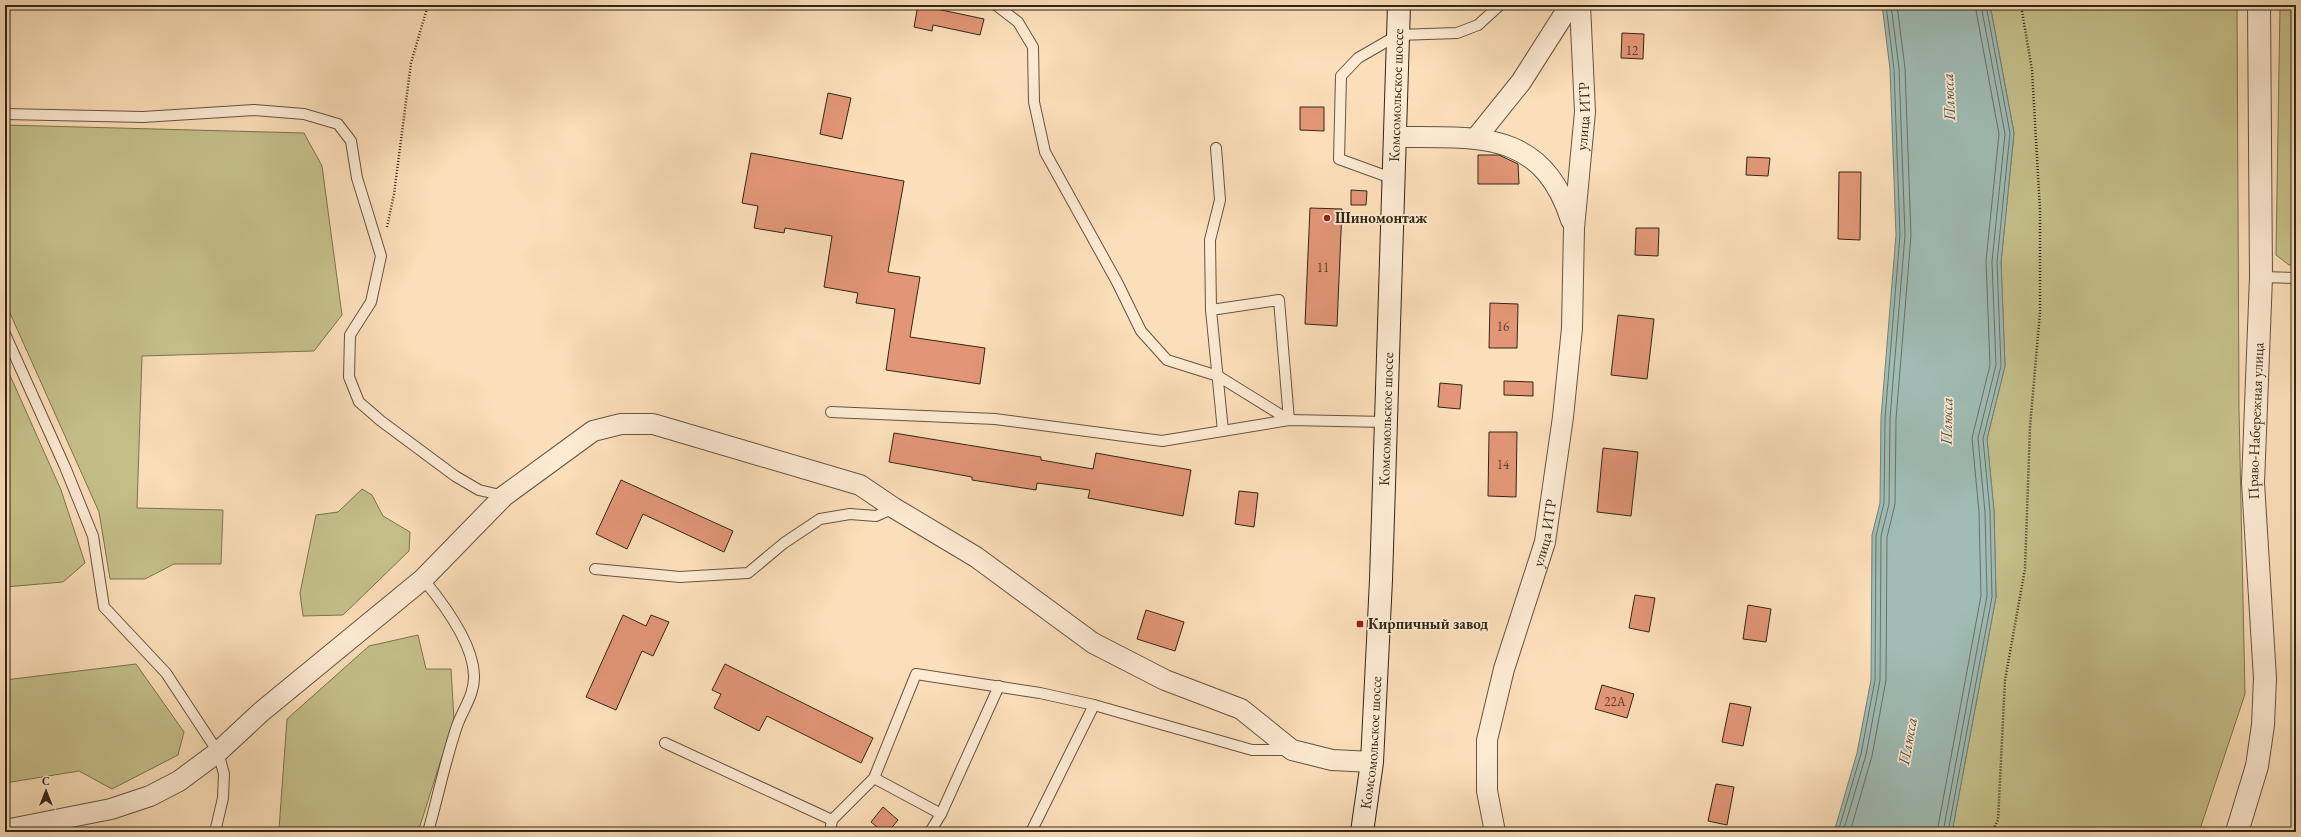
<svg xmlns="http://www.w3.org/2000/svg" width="2301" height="837" font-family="'EB Garamond',serif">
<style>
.green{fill:#c5c08b;stroke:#7c7350}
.water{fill:#9fbcb5;stroke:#748075}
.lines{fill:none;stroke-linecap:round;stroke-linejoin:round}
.shore{stroke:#697166;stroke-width:1}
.building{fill:#e29677;stroke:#332616}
.service-casing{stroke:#65543f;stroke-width:12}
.minor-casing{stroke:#65543f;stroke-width:22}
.tertiary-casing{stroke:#65543f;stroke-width:24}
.secondary-casing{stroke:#332616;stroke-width:24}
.path{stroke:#332616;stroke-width:2.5;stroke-dasharray:1 2;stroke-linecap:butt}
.service{stroke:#fcead2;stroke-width:10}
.minor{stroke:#fcead2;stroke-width:20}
.tertiary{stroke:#fcead2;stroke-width:22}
.secondary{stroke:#fcead2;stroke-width:22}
.poi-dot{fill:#8f2418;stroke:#fcead2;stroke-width:1.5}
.labels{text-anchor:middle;stroke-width:3.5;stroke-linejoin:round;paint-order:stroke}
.number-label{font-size:13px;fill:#5f422e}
.street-label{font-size:15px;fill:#332616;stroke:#fcead2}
.poi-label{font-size:15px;font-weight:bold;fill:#332616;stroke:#fcead2;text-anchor:start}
.water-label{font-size:16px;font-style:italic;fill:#535346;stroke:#fcead2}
</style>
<rect width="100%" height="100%" fill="#fbdfba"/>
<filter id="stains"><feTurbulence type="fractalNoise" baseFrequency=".005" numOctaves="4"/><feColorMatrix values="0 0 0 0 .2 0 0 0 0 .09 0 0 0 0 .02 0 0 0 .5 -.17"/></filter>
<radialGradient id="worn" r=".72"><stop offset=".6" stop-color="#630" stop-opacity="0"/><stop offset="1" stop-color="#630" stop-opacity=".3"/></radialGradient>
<g class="green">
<path d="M1990,5H2237L2239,409L2245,694L2199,832H1952L1996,597L1994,511L1987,439L2005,366L2001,262L2014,133Z"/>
<path d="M2280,5H2296V265H2289L2276,255Z"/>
<path d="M5,125L304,133L322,166L342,315L314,351L142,356L137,508L223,510L221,564H174L145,579H110L99,512L5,302Z"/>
<path d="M5,364L61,490L85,563L63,582L5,587Z"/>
<path d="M362,489L372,495L383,516L410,532L409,551L343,615L303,616L300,593L316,515L338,512Z"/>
<path d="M418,635L426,669H451L454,719L418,832H282L279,829L287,719L369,646Z"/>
<path d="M136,664L184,732L178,755L112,789L79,771L5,783V680Z"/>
</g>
<path class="water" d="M1882,5H1990L2014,133L2001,262L2005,366L1987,439L1994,511L1996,597L1952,832H1834L1857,753L1871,680L1872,535L1880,503L1881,418L1896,235L1890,69Z"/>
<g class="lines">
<g class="shore">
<path d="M1838,832L1861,754L1875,680L1876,536L1884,503L1885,418L1900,235L1894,69L1886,5"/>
<path d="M1843,832L1866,755L1880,680L1881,536L1889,504L1890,418L1905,235L1899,68L1891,5"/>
<path d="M1850,832L1872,756L1886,680L1887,537L1895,504L1896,419L1911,236L1905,68L1897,5"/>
<path d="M1937,832L1981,596L1979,512L1972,438L1990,365L1986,261L1999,134L1975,5"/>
<path d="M1943,832L1987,596L1985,512L1978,438L1996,365L1992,262L2005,134L1981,5"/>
<path d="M1948,832L1992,597L1990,512L1983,439L2001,366L1997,262L2010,133L1986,5"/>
</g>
</g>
<g class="building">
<path d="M918,5L984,19L980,35L933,25L932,31L914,27Z"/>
<path d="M1622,33L1644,34L1643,59L1621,58Z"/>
<path d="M828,93L851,98L842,139L820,134Z"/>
<path d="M1300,107H1324V131L1300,130Z"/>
<path d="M751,153L904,181L888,272L920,277L910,337L985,348L980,384L886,370L895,309L856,303L858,293L824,287L832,236L785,228L784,233L754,228L758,206L742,203Z"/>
<path d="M1478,155H1499L1518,164L1519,184H1478Z"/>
<path d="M1747,157L1770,158L1768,176L1746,175Z"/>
<path d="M1839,172H1861L1860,240L1838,239Z"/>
<path d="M1351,190L1367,191L1366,205H1351Z"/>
<path d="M1310,208L1342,209L1337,326L1305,324Z"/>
<path d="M1636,228H1659L1658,256L1635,255Z"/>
<path d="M1490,303L1518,304L1517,348H1489Z"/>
<path d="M1618,315L1654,319L1647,379L1611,375Z"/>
<path d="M1504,381L1533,382V396L1504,395Z"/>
<path d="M1440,383L1462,385L1460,409L1438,407Z"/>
<path d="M1489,432H1517L1516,497L1488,496Z"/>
<path d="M894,433L1041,457V460L1093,469L1096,453L1191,470L1183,516L1088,498L1090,490L1037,483L1036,490L972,480V477L889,462Z"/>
<path d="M1603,448L1638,452L1631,516L1597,512Z"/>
<path d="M621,480L733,531L724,552L643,514L627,549L596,534Z"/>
<path d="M1239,491L1258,493L1254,527L1235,524Z"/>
<path d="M1635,595L1655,598L1649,632L1629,628Z"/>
<path d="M1748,605L1771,609L1766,642L1743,639Z"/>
<path d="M1146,610L1184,622L1175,651L1137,639Z"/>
<path d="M623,615L646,626L651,615L669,622L653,656L642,651L616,710L586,697Z"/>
<path d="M725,664L873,738L861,763L767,716L759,731L714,708L721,694L712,690Z"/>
<path d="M1602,685L1634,694L1627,718L1595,709Z"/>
<path d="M1730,703L1751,707L1743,746L1722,742Z"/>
<path d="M1716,784L1734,787L1727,825L1708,821Z"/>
<path d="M883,807L898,820L888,832H883L871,822Z"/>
</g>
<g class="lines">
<defs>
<g id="service">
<path d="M996,5L1018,22L1033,47L1034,102L1045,152L1117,282L1141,331L1167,360L1218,376L1289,420"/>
<path d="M5,114L143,117L254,110L304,114L338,124L351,141L357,178L381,256L371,302L350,335L349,377L359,402L381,421L455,476L479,490L504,496"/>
<path d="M1216,148L1220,200L1210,240L1211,310L1223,431"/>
<path d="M1394,179L1339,159L1341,76L1358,58L1398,35L1457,33L1478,25L1500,5"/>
<path d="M2261,277L2296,278"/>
<path d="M1211,310L1279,300L1289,420"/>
<path d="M5,334L65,467L93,536L104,607L166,673L218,752L224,774L223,798L215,832"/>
<path d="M831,412L995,419L1162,441L1289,420L1386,422"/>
<path d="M595,569L680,577L748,573L784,543L820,519L850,514L876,516L894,508"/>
<path d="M423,579C443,603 473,643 474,675C475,694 463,709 457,726C445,761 438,797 428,832"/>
<path d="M665,743L832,820L874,778L916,674L1040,693L1094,705L1252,750H1288"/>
<path d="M874,778L941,814"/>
<path d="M830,832L832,820"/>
<path d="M930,832L941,814L999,686"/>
<path d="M1031,832L1094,705"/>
</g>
<g id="minor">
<path d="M1395,137C1476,138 1542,128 1571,220"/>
<path d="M1476,138L1521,82L1570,5"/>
<path d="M5,830L111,809L150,796L179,781L218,752L261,712L423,579L504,496L593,431L621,424H653L860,485L894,508L976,557L1093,643L1165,680L1241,709L1292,750L1332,760L1372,762"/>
<path id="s1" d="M1495,832L1487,791V740L1504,669L1545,542L1563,417L1572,328L1574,228L1585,112L1580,5"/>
</g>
<g id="tertiary">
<path id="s2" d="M2237,832L2257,766L2263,725L2265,678L2253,483L2261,277L2259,5"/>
</g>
<g id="secondary">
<path id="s3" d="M1362,832L1372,762L1381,580L1399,5"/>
</g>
</defs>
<use href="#service" class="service-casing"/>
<use href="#minor" class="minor-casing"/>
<use href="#tertiary" class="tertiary-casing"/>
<use href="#secondary" class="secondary-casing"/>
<g class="path">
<path d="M387,227L394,194L411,63L428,5"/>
<path d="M1992,832L1998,820L2005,680L2025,569L2030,427L2040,312V210L2032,70L2021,5"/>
</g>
<use href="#service" class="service"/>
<use href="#minor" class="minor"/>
<use href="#tertiary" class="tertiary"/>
<use href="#secondary" class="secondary"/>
</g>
<g class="poi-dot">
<circle cx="1327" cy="218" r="4"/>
<rect x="1356" y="620" width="8" height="8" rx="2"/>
</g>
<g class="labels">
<g class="number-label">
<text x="1632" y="55">12</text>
<text x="1323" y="272">11</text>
<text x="1503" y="331">16</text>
<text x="1503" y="469">14</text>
<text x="1615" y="706">22А</text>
</g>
<g class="street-label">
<text dy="5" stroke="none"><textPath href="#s3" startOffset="738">Комсомольское шоссе</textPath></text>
<text dy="5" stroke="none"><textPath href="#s1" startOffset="727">улица ИТР</textPath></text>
<text dy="5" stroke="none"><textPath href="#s3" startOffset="414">Комсомольское шоссе</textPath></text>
<text dy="5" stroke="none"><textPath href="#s2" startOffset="415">Право-Набережная улица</textPath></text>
<text dy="5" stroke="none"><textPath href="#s1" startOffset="308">улица ИТР</textPath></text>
<text dy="5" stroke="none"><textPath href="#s3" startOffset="90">Комсомольское шоссе</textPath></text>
</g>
<g class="poi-label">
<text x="1335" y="223">Шиномонтаж</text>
<text x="1368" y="629">Кирпичный завод</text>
</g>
<g class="water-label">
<text transform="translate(1948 97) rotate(-93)" y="6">Плюсса</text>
<text transform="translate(1946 421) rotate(-89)" y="6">Плюсса</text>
<text transform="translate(1907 741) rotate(-80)" y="6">Плюсса</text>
</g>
</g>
<rect width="2301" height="837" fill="none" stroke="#fbdfba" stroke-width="20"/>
<rect x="6" y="6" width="2289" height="825" fill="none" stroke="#332616" stroke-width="2"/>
<rect x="10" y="10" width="2281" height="817" fill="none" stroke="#332616"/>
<g transform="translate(46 791)" stroke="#fcead2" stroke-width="3" paint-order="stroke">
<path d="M0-3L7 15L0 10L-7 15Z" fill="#332616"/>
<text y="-6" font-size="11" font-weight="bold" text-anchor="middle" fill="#332616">С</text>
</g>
<rect width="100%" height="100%" filter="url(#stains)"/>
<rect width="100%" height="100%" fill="url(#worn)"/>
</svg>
